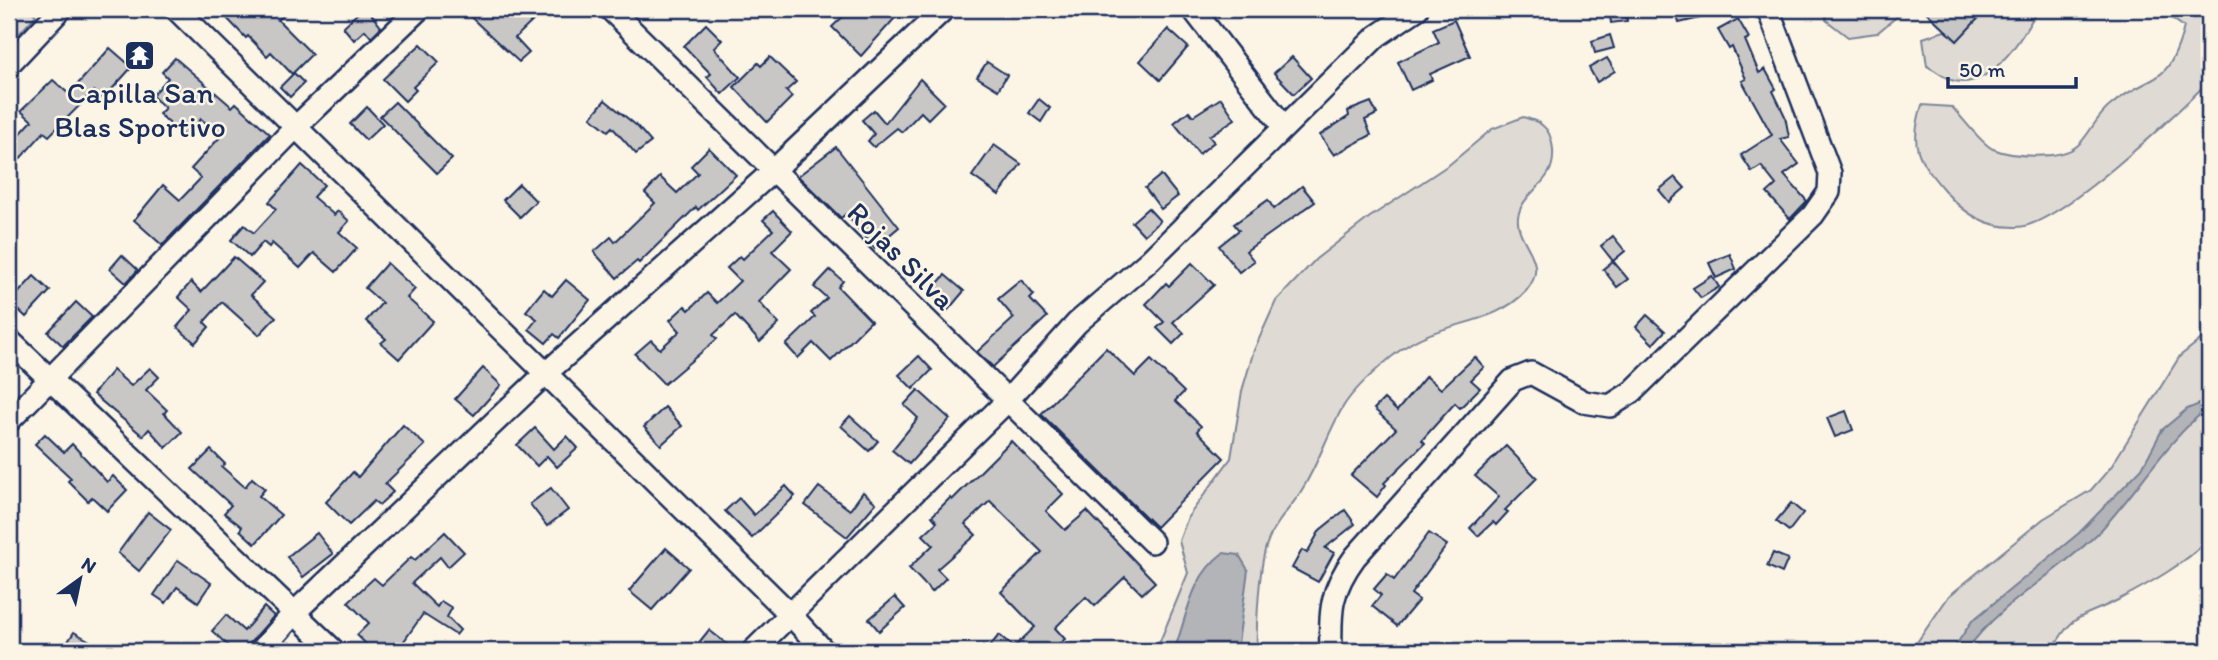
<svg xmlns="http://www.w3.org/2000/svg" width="2218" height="660" font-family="Itim,sans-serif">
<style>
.green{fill:#dfdbd4;stroke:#7d8599;stroke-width:2}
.water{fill:#b2b4b8;stroke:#767f94;stroke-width:2}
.building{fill:#c8c7c6;stroke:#1b2f5e;stroke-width:2}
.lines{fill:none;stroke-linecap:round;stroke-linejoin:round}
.minor-casing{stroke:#1b2f5e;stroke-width:26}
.minor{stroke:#fcf5e5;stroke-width:21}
.labels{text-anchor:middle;stroke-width:5;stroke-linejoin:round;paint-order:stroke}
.poi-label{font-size:30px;fill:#1b2f5e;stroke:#fcf5e5}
.street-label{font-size:30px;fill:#1b2f5e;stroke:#fcf5e5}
</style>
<rect width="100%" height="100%" fill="#fcf5e5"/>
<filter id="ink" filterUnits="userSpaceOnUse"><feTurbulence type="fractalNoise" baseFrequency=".0143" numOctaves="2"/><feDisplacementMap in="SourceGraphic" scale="14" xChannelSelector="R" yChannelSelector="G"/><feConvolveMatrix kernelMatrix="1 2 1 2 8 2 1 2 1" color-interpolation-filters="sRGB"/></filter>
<g filter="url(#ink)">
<g class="green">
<path d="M9,9H29L36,15L9,45Z"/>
<path d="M1825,9H1906L1877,33L1848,37L1826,20Z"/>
<path d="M1987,9H2038C2023,37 1990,93 1951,80C1943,77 1935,70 1927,66L1923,38L1975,21Z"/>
<path d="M2150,9H2209V81C2177,113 2058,227 2017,227C1986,228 1962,212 1944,190C1917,158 1909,146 1922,105L1952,107C1961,116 1982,145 1993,149C2012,157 2061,160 2077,146C2089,136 2096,116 2111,105C2152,71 2167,91 2184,27L2163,12Z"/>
<path d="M1523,117C1529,119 1538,121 1542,125C1555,135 1556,161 1548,174C1539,189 1521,198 1518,217C1515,243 1552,261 1526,291C1495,325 1445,321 1408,345C1389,357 1354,388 1343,407C1328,432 1319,462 1303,488C1293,506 1275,522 1268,541C1259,562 1256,627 1257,651H1156L1188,573L1179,541L1188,517L1231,458L1242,391L1254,350L1276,301L1316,259L1370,217L1450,164L1492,129Z"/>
<path d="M2209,333V539C2185,564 2150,583 2118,600C2083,618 2073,611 2052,651H1911L1949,596L2043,519L2091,490L2111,467L2180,356Z"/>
</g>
<g class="water">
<path d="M2209,400V407C2166,441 2138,491 2100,531C2058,574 2001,601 1966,651H1952L1972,621L2079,533L2142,468L2162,430L2187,409Z"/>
<path d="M1223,553L1239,555L1248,570L1237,651H1174C1188,614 1190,578 1223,553Z"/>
</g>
<g class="building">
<path d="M218,9H291L278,20L312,54L292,74L271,52L267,56L248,36L246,38Z"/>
<path d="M362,9H367L381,27L371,37L365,30L354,40L343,27Z"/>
<path d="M462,9H531L538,16L515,38L529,53L519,62Z"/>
<path d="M851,9H903L861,56L832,27Z"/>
<path d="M1609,9H1625L1627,21L1611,23Z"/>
<path d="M1675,9H1716L1717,14L1679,23Z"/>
<path d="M1923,9H1987L1957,41Z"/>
<path d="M1738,19L1749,38L1745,40L1759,73L1765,69L1776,89L1773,91L1785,116L1789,137L1780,139L1799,164L1784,175L1807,201L1790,219L1767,193L1776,185L1761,166L1752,172L1741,155L1772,135L1742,81L1746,79L1732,47L1729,49L1718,30Z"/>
<path d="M1454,20L1470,56L1430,74L1432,80L1411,90L1398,62L1439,42L1433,29Z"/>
<path d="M706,24L722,40L714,48L740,77L722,94L707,77L711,74L684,46Z"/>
<path d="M1168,29L1188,47L1160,80L1140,61Z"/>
<path d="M1610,35L1614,48L1595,53L1592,41Z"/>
<path d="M421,44L439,62L413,87L416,90L405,101L383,79Z"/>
<path d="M110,48L132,67L103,99L94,91L49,136L44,132L9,171V146L32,121L21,111L53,80L69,94Z"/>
<path d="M770,57L796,82L786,91L792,97L767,122L734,87L758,63L761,66Z"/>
<path d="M1292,57L1311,78L1294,94L1274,73Z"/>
<path d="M175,58L232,107L236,103L270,134L162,245L134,220L163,185L180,200L201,178L191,169L221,136L201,119L185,137L159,114L165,108L152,96L168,78L162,72Z"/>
<path d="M1607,58L1615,71L1597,82L1589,68Z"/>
<path d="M987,62L1007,75L998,90L977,77Z"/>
<path d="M294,73L304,83L290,97L280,87Z"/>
<path d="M920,79L944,103L928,119L921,112L902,132L897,128L874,147L868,141L874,134L862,120L874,110L885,123Z"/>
<path d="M1221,98L1235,119L1209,136L1214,142L1199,154L1174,123L1189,111L1193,116Z"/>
<path d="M1039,99L1050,108L1041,122L1029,113Z"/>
<path d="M605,100L637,126L651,142L636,154L612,127L608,131L591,117Z"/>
<path d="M395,102L452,159L437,173L380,116Z"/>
<path d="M1371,102L1377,114L1365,120L1371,135L1334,155L1320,135L1349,116L1348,111Z"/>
<path d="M367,107L383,124L366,140L350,124Z"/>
<path d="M994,145L1021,164L999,195L972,176Z"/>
<path d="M836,147L899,227L874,248L846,214L841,218L798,176Z"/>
<path d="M709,148L736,175L698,210L696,207L639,263L637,261L617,278L594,252L611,237L615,242L655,203L645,193L660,177L677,193L698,173L691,166Z"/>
<path d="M302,165L324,185L313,197L334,215L338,211L349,221L339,232L357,248L336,272L314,253L300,268L272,243L269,247L263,242L250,257L231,240L244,225L254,233L276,209L269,202Z"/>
<path d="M1161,175L1178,196L1161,209L1145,188Z"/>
<path d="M1675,177L1685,188L1669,202L1659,190Z"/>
<path d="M519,184L536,201L520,217L503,200Z"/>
<path d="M1302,186L1315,202L1246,251L1254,261L1239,272L1219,246L1239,230L1234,224L1268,200L1274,209Z"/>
<path d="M1148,208L1160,221L1144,235L1132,222Z"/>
<path d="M773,211L792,231L772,251L791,269L759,302L779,324L760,342L735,315L713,335L717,339L664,384L635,354L651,340L660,349L680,331L670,320L685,306L689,310L707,293L717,303L740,281L727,268L740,256L743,259L773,230L763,220Z"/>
<path d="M1613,236L1625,251L1613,261L1601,246Z"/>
<path d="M1730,254L1736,269L1716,278L1709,263Z"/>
<path d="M122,255L138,270L126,283L110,269Z"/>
<path d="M234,257L263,282L251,295L276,317L259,335L222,302L204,322L209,327L195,343L177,327L192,310L178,297L191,282L201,292Z"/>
<path d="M1613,261L1628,279L1617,287L1603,269Z"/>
<path d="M387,263L415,289L407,298L433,321L399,359L381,343L386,339L366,321L382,303L365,288Z"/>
<path d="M1192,263L1214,285L1173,322L1184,333L1173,344L1157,328L1164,322L1146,304L1166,283L1169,286Z"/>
<path d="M830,270L843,281L838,287L871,321L831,361L813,343L798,358L786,345L815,317L811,313L827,298L814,287Z"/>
<path d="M945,275L964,291L948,310L929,293Z"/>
<path d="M34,276L50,291L26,317L10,302Z"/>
<path d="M1712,276L1719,287L1701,298L1693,288Z"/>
<path d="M566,280L590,300L559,338L554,334L546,343L529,329L537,319L526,311L544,289L552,296Z"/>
<path d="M1021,280L1034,295L1030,299L1047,317L993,367L977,352L1014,318L998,299Z"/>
<path d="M76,302L92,317L63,346L48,332Z"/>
<path d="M1647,315L1665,331L1653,344L1636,327Z"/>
<path d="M1106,348L1135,376L1151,360L1184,392L1175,401L1201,426L1197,431L1224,458L1156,527L1041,414Z"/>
<path d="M919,356L932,370L913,389L899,375Z"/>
<path d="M1475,357L1484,367L1471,380L1480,388L1460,408L1455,403L1422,440L1425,443L1384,483L1386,485L1377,497L1351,475L1396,429L1374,409L1384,399L1397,411L1426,376L1441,389Z"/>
<path d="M150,368L159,377L146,390L167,410L164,413L182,432L166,448L149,429L143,436L93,394L113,370L131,386Z"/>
<path d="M483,368L501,385L474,415L455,399Z"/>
<path d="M918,390L950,419L909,464L892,450L918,418L904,405Z"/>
<path d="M665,407L682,426L661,445L644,427Z"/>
<path d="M1846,411L1853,430L1835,437L1827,418Z"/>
<path d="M850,416L878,441L869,451L841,426Z"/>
<path d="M403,425L425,445L385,484L393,492L379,505L374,501L349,525L326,502L353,472L358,477Z"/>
<path d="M535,428L554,449L567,436L578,448L557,467L547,456L537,466L517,445Z"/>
<path d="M45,434L64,452L72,444L107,482L113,476L127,490L107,511L92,497L88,501L68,481L71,478L35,444Z"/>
<path d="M1011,441L1063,494L1046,511L1065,530L1087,511L1155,582L1142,594L1125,577L1095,606L1086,597L1055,628L1065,639L1052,651H986L999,635L1014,647L1035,627L1001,592L1042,552L990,501L965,524L976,535L937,569L946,578L932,592L909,568L933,545L923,535L937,522L932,516L950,498L952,500Z"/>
<path d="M1506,446L1537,478L1505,510L1508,512L1496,525L1493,522L1478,536L1470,528L1499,497L1475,476Z"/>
<path d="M211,450L225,464L222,467L245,487L252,478L265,489L259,496L281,515L255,544L240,530L242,527L224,513L231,505L192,469Z"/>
<path d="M786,486L795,496L752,538L725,511L739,498L754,515Z"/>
<path d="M819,487L850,510L863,492L876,503L847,537L805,505Z"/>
<path d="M551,488L568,510L547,526L530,504Z"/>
<path d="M1791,503L1803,513L1789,531L1776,521Z"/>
<path d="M1345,510L1355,524L1325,548L1334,553L1318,582L1292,568L1302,550L1307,553L1320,530Z"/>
<path d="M148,512L171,530L139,571L118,553Z"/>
<path d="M445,532L464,552L448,567L440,557L412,583L437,607L441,601L452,608L447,617L460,630L456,635L423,614L397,651H379L374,647L371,649L357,635L369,623L348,602L374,578L382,585L411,557L415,560Z"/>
<path d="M317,533L333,554L303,577L287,557Z"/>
<path d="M1429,533L1447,545L1411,594L1419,600L1397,626L1372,606L1381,595L1374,589L1387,574L1394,580Z"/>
<path d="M666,548L689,568L652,610L629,591Z"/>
<path d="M1773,553L1788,559L1782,573L1767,566Z"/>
<path d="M178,560L211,583L198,602L177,587L166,603L154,595Z"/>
<path d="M895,597L905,608L879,631L869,619Z"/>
<path d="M264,607L274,616L243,651H234L212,631L226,615L244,631Z"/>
<path d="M709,630L736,651H692Z"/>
<path d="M74,632L90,641L84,651H62Z"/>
</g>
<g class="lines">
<defs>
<g id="minor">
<path d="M176,9L790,614L824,651"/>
<path d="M610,9L1152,542"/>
<path d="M1193,9L1283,126"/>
<path d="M9,64L61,9"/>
<path d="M9,340L334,651"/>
<path d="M9,421L297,126L419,9"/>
<path d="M261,651L294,613L544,375L773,171L944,9"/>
<path d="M753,651L1006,402L1077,323L1150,260L1377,36L1417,9"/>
<path d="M1331,651C1330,610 1330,591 1355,557L1513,380L1531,373L1584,402L1610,406L1632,392L1813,215L1829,192L1830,173L1768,9"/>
</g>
</defs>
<use href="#minor" class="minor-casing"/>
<use href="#minor" class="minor"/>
</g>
</g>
<defs>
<symbol id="temple-square" viewBox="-11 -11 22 22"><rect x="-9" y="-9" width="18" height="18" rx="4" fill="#1b2f5e" stroke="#fcf5e5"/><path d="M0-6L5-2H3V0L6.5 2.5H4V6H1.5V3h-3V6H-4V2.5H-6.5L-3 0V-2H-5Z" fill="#fff"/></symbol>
</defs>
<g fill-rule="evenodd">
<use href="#temple-square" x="122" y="38" width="35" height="35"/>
</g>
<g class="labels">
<g class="poi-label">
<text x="140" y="103">Capilla San<tspan x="140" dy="34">Blas Sportivo</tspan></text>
</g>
<g class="street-label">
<text transform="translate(901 256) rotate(45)" y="10">Rojas Silva</text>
</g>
</g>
<rect width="2218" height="660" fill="none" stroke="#fcf5e5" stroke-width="35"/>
<rect x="18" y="18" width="2183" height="625" fill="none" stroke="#1b2f5e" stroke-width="2.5" filter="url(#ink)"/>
<g transform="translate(80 579) rotate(33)" stroke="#fcf5e5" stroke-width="5" paint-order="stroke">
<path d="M0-5L12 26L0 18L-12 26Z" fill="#1b2f5e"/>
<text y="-10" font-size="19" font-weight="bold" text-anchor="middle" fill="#1b2f5e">N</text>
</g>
<path d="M1948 77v10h128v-10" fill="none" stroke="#1b2f5e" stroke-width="3.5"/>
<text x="1959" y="77" font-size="21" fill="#1b2f5e" stroke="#fcf5e5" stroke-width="5" paint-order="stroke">50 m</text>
</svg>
